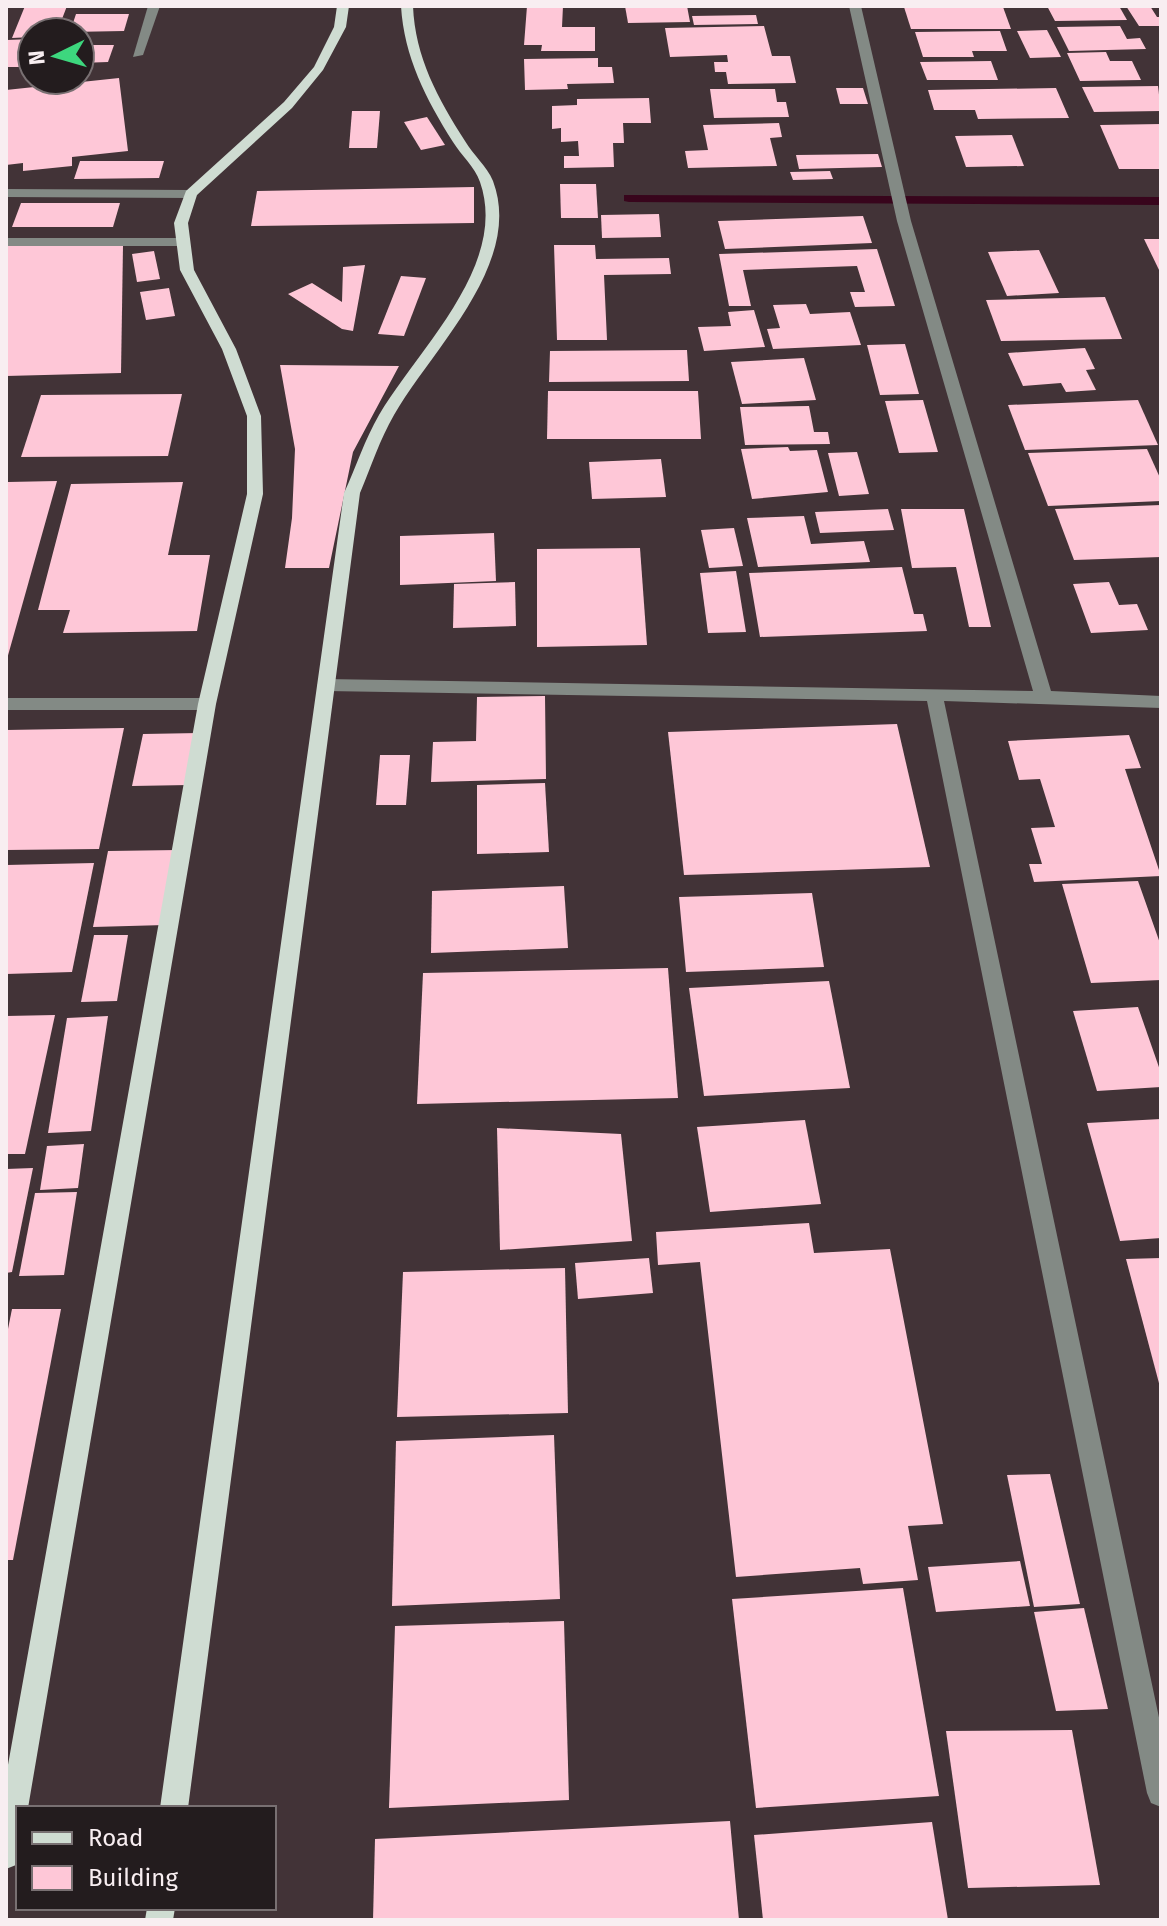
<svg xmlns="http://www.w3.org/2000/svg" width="1167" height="1926" font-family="'Fira Sans',sans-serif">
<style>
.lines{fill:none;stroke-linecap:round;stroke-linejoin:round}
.stream{fill:#38051c;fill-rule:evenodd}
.building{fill:#fec7d7}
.minor{fill:#838a85;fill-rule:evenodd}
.major{fill:#cfdcd2;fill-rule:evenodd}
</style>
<rect width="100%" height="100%" fill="#423337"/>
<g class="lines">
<path class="stream" d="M624,195L1161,197V205L629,202L624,201Z"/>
</g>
<g class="building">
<path d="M25,6H67L57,32H32V37L12,38Z"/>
<path d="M527,6H563L562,27H595V51H541L542,45H524Z"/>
<path d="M625,6H687L690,22L628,23Z"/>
<path d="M1047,6H1119L1127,20L1055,21Z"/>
<path d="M1126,6H1150L1157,17H1161V26H1139Z"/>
<path d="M904,7H1003L1011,29H911Z"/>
<path d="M76,14H129L124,31L70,32Z"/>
<path d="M756,15L758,24L694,25L692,16Z"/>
<path d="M764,26L772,56H790L796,83L728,84L726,72H715L714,62H728L727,55L670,57L665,28Z"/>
<path d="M1120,26L1127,39L1140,38L1146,49L1069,51L1057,27Z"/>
<path d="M1047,30L1061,57L1030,58L1017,31Z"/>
<path d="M1000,31L1007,51H972L974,57H923L915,32Z"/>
<path d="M32,39V67H6L7,40Z"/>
<path d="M80,45H114L108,62L80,63Z"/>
<path d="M1106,52L1110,61H1132L1141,80L1080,81L1067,53Z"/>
<path d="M598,58V67H612L614,83L567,84L568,89L525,90L524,59Z"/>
<path d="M991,61L998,80H927L920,62Z"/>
<path d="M119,78L128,151L72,157V166L23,171V163L6,165V90Z"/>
<path d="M1158,86L1161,111L1094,112L1082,87Z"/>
<path d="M836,88H863L868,104H840Z"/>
<path d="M1056,88L1069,118L978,119L975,110H934L928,90Z"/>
<path d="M710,89H775L777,102H786L789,117L714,118Z"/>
<path d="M649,98L651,123H623L624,143H613L614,167L564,168V156H579L578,141L561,142V128L552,129V106L577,105V99Z"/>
<path d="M352,111H380L377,148H349Z"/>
<path d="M427,117L445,145L421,150L404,122Z"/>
<path d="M779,123L782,137L770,138L777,166L688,168L685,151L708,150L703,125Z"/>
<path d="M1161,124V169H1119L1100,125Z"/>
<path d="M1012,135L1024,166L966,167L955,136Z"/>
<path d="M878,154L882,167L799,169L796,155Z"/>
<path d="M80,161H164L159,178L74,179Z"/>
<path d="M830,171L833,179L793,180L790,172Z"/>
<path d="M560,184H596L598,218H561Z"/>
<path d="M474,187V223L251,226L257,191Z"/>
<path d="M21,203H120L113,227H12Z"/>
<path d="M659,214L661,237L602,238L601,215Z"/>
<path d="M863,216L872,243L725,249L718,221Z"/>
<path d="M1144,239H1161V274Z"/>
<path d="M6,245H123L121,373L6,376Z"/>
<path d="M554,245H595L596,259L669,258L671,274L604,275L607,340H557Z"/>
<path d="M877,249L895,306L855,307L850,292H865L857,266L743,270L751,306H729L719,254Z"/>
<path d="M1039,250L1059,293L1007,296L988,252Z"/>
<path d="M154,251L160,279L137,282L132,254Z"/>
<path d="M365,265L353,331L342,329L288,294L312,283L342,302L343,267Z"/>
<path d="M401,276L426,278L404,336L378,334Z"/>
<path d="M169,288L175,316L146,320L140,292Z"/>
<path d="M1105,297L1122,339L1001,341L986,300Z"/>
<path d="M806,304L810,314L850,312L861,345L773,349L767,329L780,328L773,305Z"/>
<path d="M754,310L765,347L704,351L698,327L731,326L728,312Z"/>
<path d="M905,344L919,394L880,395L867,345Z"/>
<path d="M1085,348L1095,369L1086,370L1096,390L1066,392L1061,383L1023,386L1008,353Z"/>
<path d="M687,350L689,381L549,382L550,351Z"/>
<path d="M804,358L816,400L742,404L731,362Z"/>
<path d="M280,365L399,366L353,452L329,568H285L292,518L295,449Z"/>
<path d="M548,391H698L701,439H547Z"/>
<path d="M182,394L168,456L21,457L41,395Z"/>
<path d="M923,400L938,452L899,453L885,401Z"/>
<path d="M1138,400L1158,445L1025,450L1008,405Z"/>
<path d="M809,406L814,432H828L830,444L745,445L740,407Z"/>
<path d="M788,447L790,451L817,450L828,492L752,499L741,449Z"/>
<path d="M1147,449L1161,480V501L1048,506L1028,453Z"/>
<path d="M857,452L869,494L839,496L828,453Z"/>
<path d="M661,459L666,497L592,499L589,462Z"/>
<path d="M57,481L7,659H6V488L8,482Z"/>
<path d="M183,482L168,555H210L197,631L63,633L70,610H38L71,484Z"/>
<path d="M1161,505V557L1074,560L1055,509Z"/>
<path d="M888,509L894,530L820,533L815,512Z"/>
<path d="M901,509H964L991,627H969L956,567L912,568Z"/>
<path d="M804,516L811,544L864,541L870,562L758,567L747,518Z"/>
<path d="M734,528L743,566L709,568L701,530Z"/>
<path d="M494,533L496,581L400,585V536Z"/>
<path d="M640,548L647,645L537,647V549Z"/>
<path d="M902,567L914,614H923L927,631L760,637L749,573Z"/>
<path d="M736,571L746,632L708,633L700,573Z"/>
<path d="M515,582L516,626L453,628L454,584Z"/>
<path d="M1109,582L1119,605L1137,604L1148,630L1091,633L1073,584Z"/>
<path d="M545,696L546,779L431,782L433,742L476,741L477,697Z"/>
<path d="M897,724L930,867L684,875L668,732Z"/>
<path d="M124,728L99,849L6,850V730Z"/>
<path d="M199,733L189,785L132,786L143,734Z"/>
<path d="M1129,735L1141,768L1125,769L1161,876L1034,882L1029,864H1042L1031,828L1055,827L1040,779L1019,780L1008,741Z"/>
<path d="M380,755H410L406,805H376Z"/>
<path d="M545,783L549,852L477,854V785Z"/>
<path d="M178,850L165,925L93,927L108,851Z"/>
<path d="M94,863L72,972L6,974V865Z"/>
<path d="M1138,881L1161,946V980L1091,983L1062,884Z"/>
<path d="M564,886L568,948L431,953L432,891Z"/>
<path d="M812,893L824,967L686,972L679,897Z"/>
<path d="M94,935H128L117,1001L81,1002Z"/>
<path d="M668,968L678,1098L417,1104L423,973Z"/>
<path d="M829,981L850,1088L704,1096L689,988Z"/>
<path d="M1138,1007L1161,1073V1087L1097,1091L1073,1011Z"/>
<path d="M55,1015L25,1154H6V1016Z"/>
<path d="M108,1016L91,1131L48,1133L67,1018Z"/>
<path d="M1161,1119V1238L1120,1241L1087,1123Z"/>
<path d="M805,1120L821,1204L710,1212L697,1127Z"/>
<path d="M497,1128L621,1134L632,1241L500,1250Z"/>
<path d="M84,1144L78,1188L40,1190L47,1146Z"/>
<path d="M33,1168L12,1272L6,1273V1169Z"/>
<path d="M77,1192L64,1275L19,1276L35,1193Z"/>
<path d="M809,1223L814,1253L890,1249L943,1524L908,1526L918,1580L863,1584L860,1568L736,1577L700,1262L658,1265L656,1232Z"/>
<path d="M649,1258L653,1293L578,1299L575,1263Z"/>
<path d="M1161,1258V1387H1160L1126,1259Z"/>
<path d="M565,1268L568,1413L397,1417L403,1272Z"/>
<path d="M12,1309H61L13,1560H6V1339Z"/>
<path d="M554,1435L560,1599L392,1606L396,1441Z"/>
<path d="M1050,1474L1080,1604L1034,1607L1007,1475Z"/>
<path d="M1020,1561L1030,1606L936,1612L928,1567Z"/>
<path d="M903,1588L939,1796L756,1808L732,1599Z"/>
<path d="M1084,1608L1108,1709L1056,1711L1034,1612Z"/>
<path d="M564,1621L569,1800L389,1808L395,1626Z"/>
<path d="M1072,1730L1100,1885L968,1888L946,1731Z"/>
<path d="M730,1821L739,1920H373L375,1839Z"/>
<path d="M932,1822L948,1920H763L754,1835Z"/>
</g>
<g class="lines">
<g class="minor">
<path d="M148,6H160L143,55L133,57Z"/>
<path d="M849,6H861L911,221L1051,691L1161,696V708L944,701L1161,1727V1807L1151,1803L1147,1793L927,701L326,691L317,685L326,679L1033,691L897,221Z"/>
<path d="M6,189L191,190L197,194L191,198L6,197Z"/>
<path d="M6,238H183L190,242L183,246H6Z"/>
<path d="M6,698H207L216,704L207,710H6Z"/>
</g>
<g class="major">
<path d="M337,6H349L346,27L323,70L292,108L197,195L188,223L194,270L236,349L261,416L263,494L216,704L28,1808H18V1860L16,1865L6,1869V1776L198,704L247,494V416L222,349L180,270L174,223L186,191L284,102L314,67L334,27Z"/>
<path d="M401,6H413C415,57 438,99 465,141C473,155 487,166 493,181C524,263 432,349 394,415C380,439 371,467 360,493L188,1808H160L344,493C356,467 365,439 379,415C418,349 509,265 480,182C475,167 461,155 453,142C426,99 404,57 401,6Z"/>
<path d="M147,1908H175L173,1920H145Z"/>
</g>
</g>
<rect width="1167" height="1926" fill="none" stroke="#f8eef1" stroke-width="16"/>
<rect x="16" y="1806" width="260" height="104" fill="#231c1e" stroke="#787072" stroke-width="2"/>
<rect x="32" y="1832" width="40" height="12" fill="#cfdcd2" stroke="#787072" stroke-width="2"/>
<text x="88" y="1846" font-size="24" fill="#f8eef1">Road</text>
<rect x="32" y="1866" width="40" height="24" fill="#fec7d7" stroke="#787072" stroke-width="2"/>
<text x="88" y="1886" font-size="24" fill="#f8eef1">Building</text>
<g transform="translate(56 56) rotate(265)"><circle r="38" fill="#231c1e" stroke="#787072" stroke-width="2"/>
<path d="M0-6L14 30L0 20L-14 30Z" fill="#3dd77e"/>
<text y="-12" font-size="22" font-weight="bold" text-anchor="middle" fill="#f8eef1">N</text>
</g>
</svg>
